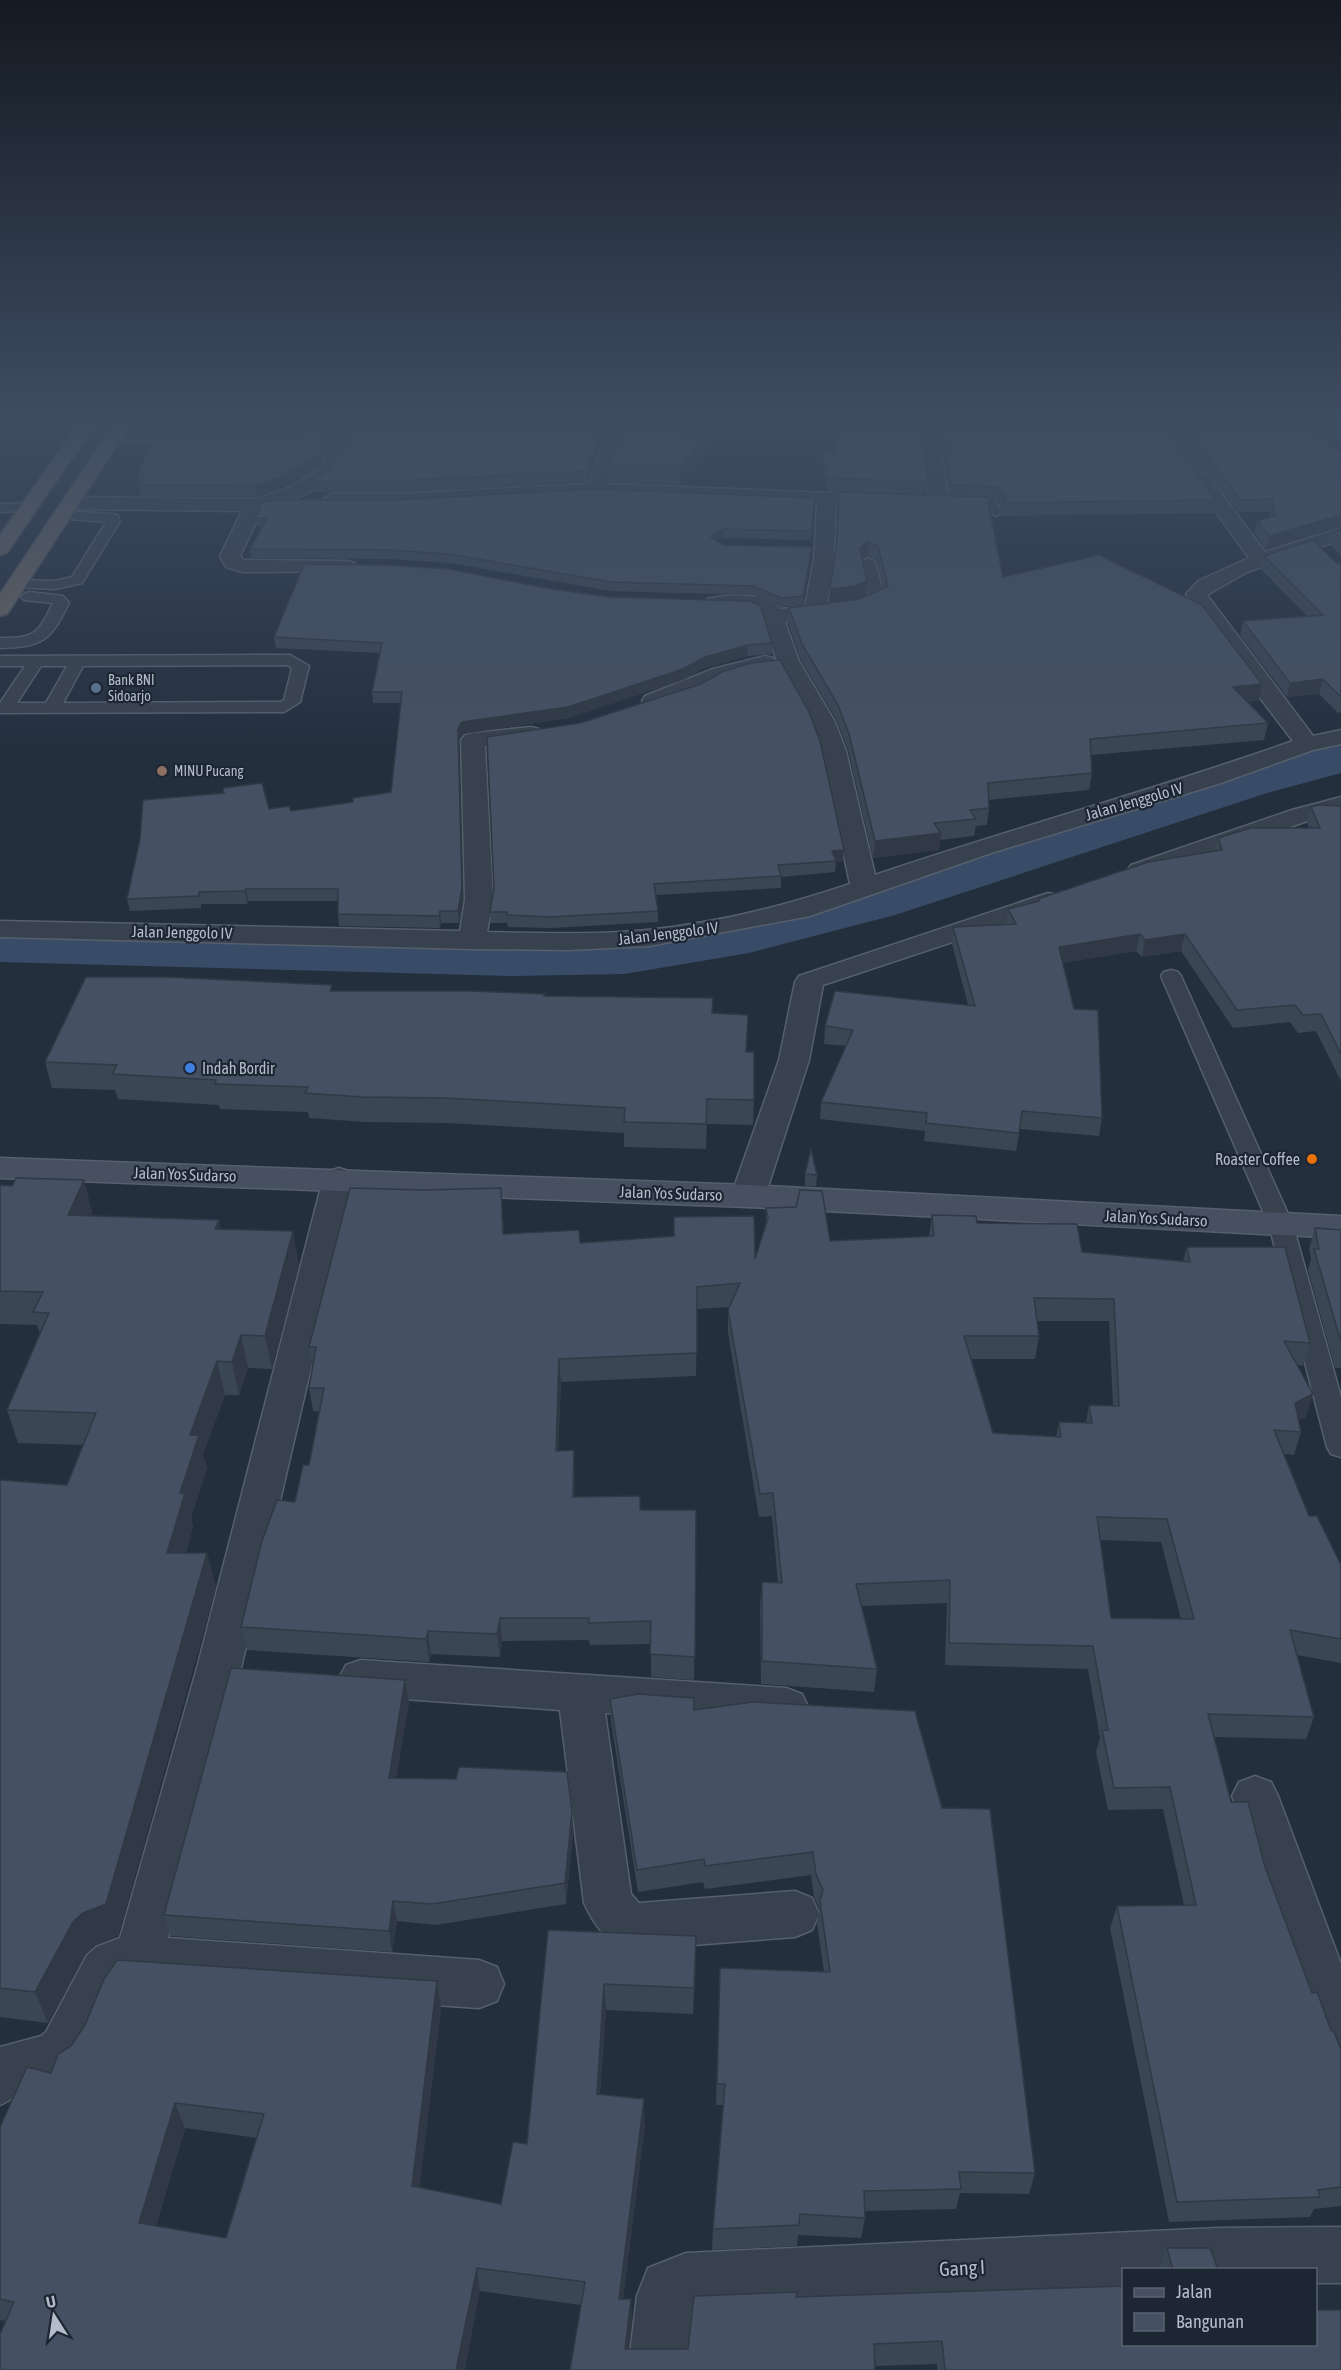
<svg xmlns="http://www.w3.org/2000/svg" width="1341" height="2370" font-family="'Asap Condensed',sans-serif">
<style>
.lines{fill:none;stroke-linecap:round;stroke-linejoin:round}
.river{fill:#394c67;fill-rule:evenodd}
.service-casing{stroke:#565f6c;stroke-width:3}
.minor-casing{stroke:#565f6c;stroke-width:3}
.secondary-casing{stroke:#565f6c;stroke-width:3}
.trunk-casing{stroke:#434c59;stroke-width:3}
.service{fill:#38414e;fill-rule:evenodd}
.minor{fill:#38414e;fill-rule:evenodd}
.secondary{fill:#465061;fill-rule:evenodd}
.trunk{fill:#656462;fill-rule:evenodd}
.wall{fill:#3b4654;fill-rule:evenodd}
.shaded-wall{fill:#303945}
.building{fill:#455162;stroke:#303945;stroke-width:1.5;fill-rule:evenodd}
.service-dot{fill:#5c6f8a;stroke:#1d2633;stroke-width:2}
.education-dot{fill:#8d6e63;stroke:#1d2633;stroke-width:2}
.shop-dot{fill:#3f7fe0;stroke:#1d2633;stroke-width:2}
.food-dot{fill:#e8710a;stroke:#1d2633;stroke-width:2}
.labels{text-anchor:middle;stroke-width:4.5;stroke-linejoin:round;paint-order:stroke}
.far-poi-label{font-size:14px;fill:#b4bcc9;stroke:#1d2633;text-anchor:start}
.street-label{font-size:16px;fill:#b4bcc9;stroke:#1d2633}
.poi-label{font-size:16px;fill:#b4bcc9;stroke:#1d2633;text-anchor:start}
.near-street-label{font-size:20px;fill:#b4bcc9;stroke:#1d2633}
</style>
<rect width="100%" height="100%" fill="#242f3e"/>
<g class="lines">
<path class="river" d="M1341,738V773L1267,793L895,915L749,953L624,974L512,976L0,962V922L512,936L624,934L747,913L849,887L1225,767Z"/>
<defs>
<g id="service">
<path d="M267,419H280C269,435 234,450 218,436C231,424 251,439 267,419Z"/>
<path d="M114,433H192L198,437L192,441L110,440L108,437Z"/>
<path d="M962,500L995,502L1003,512L996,516L986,509L957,507V501Z"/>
<path d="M30,503L35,504V510L0,512V504Z"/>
<path d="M63,511L112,514L117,515L120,521L82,583L55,589L13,587L11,584L13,581L18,580L55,581L72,577L106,522L58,518L56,515Z"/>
<path d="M868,558L875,562L885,599L876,607L848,611L845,608L869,598L861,562Z"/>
<path d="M29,592L63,596L69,603C50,641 43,647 0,648V638C35,638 38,634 53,603L24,600L21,597L24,594Z"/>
<path d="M290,655L309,666L300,702L284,712L0,713V703L25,666H0V656ZM287,665L292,668L284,700L280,702L63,703L83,666ZM41,666H67L46,703H17Z"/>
<path d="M1171,970L1178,972L1181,976L1293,1225L1341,1397V1457L1331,1454L1327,1447L1269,1225L1161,976L1164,972Z"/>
</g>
<g id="minor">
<path d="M345,419H362C337,479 325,491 262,510L240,556L244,560L347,561L354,563L357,567L354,571L243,572L226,567L220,556L242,511L71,509L62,503L71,497L257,499L290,487L320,469Z"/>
<path d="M611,419H628L607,484L929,497L921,419H938L948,503L946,507L836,504L834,558L826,612L822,616L785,622L799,661L835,722L846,751L875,875C1013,828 1155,790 1293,741L1208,630L1186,594L1198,581L1249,558L1178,459L1156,419H1173L1195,458L1265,552L1341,528V540L1247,572L1207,595L1313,736L1341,730V744L1313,750L1218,784L991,853L810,916L649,946L569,950L472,949L0,937V921L460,931L465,900L461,740L465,735L473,733L531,727L539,729L543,734L539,739L485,746L493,900L487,932C541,933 595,935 648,930C717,923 785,906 850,884L822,751L811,722L777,661L761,614C743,606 725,612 707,607L704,603L707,599C725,594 768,592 780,609L805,607L814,558L817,504L596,495L396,506H331L322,500L331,494H396L589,484Z"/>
<path d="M999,419H1016L1019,432L1016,436H1004Z"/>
<path d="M765,656L773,658L776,663L773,668L729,678L661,706H645L642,701L645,696L713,669Z"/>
<path d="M1341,797V813L1310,820L1149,877L1140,879L1131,877L1127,871L1131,865L1292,810Z"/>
<path d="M1048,893L1058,895L1062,901L1058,907L823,985L809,1060L765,1196L760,1204L748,1207L736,1204L731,1196L779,1060L795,982L799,976Z"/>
<path d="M339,1168L351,1172L355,1179L241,1668L168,1938L479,1960L497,1967L504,1984L497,2001L479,2008L126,1984C103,2007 104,2047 80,2070C65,2084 42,2083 24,2092C16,2095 9,2101 0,2105V2047L41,2036L46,2032L87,1955L96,1947L120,1938L197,1668L323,1179L327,1172Z"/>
<path d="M361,1660L786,1688L802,1694L808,1707L802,1720L786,1726L605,1713L631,1894L639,1903L795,1891L812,1898L819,1914L812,1930L795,1937L628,1950C606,1941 594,1925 584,1903L560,1710L361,1696L346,1691L339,1678L346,1665Z"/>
<path d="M1255,1776L1271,1782L1278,1796L1341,1964V2057L1323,2050L1316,2032L1232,1796L1239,1782Z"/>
<path d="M1341,2227V2283H1316V2270H1124V2288L692,2309L686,2370H628L637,2296L648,2268L686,2253L1218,2228Z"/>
</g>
<path id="secondary" d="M0,1158L748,1185L1341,1216V1238L748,1207L0,1178Z"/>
<g id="trunk">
<path d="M82,419H99L7,553L0,555V535Z"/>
<path d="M117,419H134L10,610L7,614L0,616V594Z"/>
</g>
</defs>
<use href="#service" class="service-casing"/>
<use href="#minor" class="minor-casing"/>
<use href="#secondary" class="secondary-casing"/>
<use href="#trunk" class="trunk-casing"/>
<use href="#service" class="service"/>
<use href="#minor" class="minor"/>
<use href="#secondary" class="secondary"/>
<use href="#trunk" class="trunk"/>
</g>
<g class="wall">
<path d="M306,419H344L318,467L289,485L257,497L141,496L137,476L217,439H294Z"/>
<path d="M938,419H1002L1004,426H1017L1019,425L1018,419H1164L1178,448L1216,500L1214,513L1000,516L1002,507L995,500H990L994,502L992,516H991L1003,577L1259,700L1246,702L1268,723L1264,740L1091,755L1092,773L1089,790L988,800L989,808L987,825L976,826L974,836L940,840L939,850L873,858L848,750L837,721L801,660L788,623L789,608L830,603V589L837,546L949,496ZM867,556L877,561L883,588L866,596L867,581L862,560Z"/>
<path d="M1182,419H1305L1336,451L1341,452V527L1266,549L1254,533L1257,521L1271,517L1270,512H1238L1197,457L1181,428Z"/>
<path d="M1318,419H1341V445Z"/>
<path d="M599,429L602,440L587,482L396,492H314L312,481Z"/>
<path d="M709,435V450L680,485L610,482V466Z"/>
<path d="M823,452L928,482L926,495L827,491L823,464Z"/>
<path d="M815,506L811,540L723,538L717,541L723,545L811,556L803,605L781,607L753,595L611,591L450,563L389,559L251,558L250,549L263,526L257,527L255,518Z"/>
<path d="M1341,530V556L1331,545L1334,532Z"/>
<path d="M1264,556L1341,564V712L1338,713L1319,694L1287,697L1240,635L1243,621L1307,616L1261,569Z"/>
<path d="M274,637L772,643V654L747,656L704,668L683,680L568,718L463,734L459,740L463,900L459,923H441L440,928L339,926L338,914V901H248L247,904H201V908L130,911L127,899L269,809L291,811L353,802L391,792L401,703H373L372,692L380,653L276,648Z"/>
<path d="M487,737L843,861L836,862L835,872L781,877V888L656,895L658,911V922L551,928L508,927L507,923H491L490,912L494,888Z"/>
<path d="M1341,806V1081L1316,1031L1298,1033L1290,1022L1233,1028L1181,951L1142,957L1136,951L1062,963L1102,1118L1099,1136L1020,1129L1016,1151L924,1141L925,1131L820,1119L821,1102L846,1046L824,1044L825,1026L968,1005L952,944L953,927L1006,924L1008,909L1037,901L1038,899L1215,851L1218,838L1309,828L1307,823L1311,807Z"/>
<path d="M333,991L545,996L713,998V1013L747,1052L754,1100L753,1125L707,1124L706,1149L624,1147V1133L447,1123L365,1122L309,1118L308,1112L220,1109L219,1105L118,1099L115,1090L52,1088L45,1062Z"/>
<path d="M805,1174L817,1175L816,1186H805Z"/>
<path d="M84,1180L92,1213L91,1216L220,1229L299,1264L272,1369L248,1368L239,1395H225L203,1454L207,1468L191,1518L193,1526L186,1553H207L216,1587L118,1936L95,1945L86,1953L48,2023L0,2017V1480L67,1485L83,1445L18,1443L7,1410L40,1333L37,1325L0,1324V1185L12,1186Z"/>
<path d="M501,1188L504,1234L580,1243L755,1259L766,1225V1208L830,1241L929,1236L932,1215L977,1223L1082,1252L1183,1261L1187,1247L1310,1343L1303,1366L1297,1365L1306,1417L1298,1420L1301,1432L1294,1455L1284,1454L1309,1516L1341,1565V1663L1297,1655L1314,1717L1306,1739L1214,1737L1231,1802L1265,1867L1312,1993L1341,2049V2206L1314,2209L1310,2217L1169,2222L1110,1928L1117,1906L1184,1905L1163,1809L1108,1810L1096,1752L1100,1738L1088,1669L945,1665L947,1603L862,1606L877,1669L874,1692L761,1684L760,1605L762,1582L778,1583L772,1516L759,1517L728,1333V1310L730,1307L697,1309L696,1376L561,1382L558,1451L575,1473L574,1497L640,1510H696L694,1680L651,1677V1644L590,1645L589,1640L502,1641L500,1657L431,1654L429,1662L247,1650L241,1627L309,1465L319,1411H313L309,1388L313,1369L309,1347L423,1190ZM1037,1321H1109L1113,1406L1089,1405L1086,1423L1059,1422L1056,1437L993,1433L970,1359H1035L1039,1336ZM1100,1540L1161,1542L1181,1619L1111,1618Z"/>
<path d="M1315,1228L1341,1230V1368H1335L1308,1270L1311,1259L1309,1249Z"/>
<path d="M610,1699L694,1710L753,1702L1035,2173L1029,2194L960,2193L956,2209L864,2211L865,2218L861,2238L798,2235L797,2246L712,2250L713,2229L723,2105H716L720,1968L824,1972L817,1923L819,1908L814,1897L811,1875L705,1889L703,1882L638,1892L611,1722Z"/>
<path d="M409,1702L396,1778L573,1832L566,1904L436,1925L397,1921L392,1952L171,1936L164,1915Z"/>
<path d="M548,1930L696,1962L693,2014L606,2010L600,2094L645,2124L623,2299L632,2322L629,2349H688L796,2297L1341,2370H937V2364L875,2366L570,2370L581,2305L480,2291L5,2321L0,2320V2127L51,2073L437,1981L441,2008L419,2187L501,2204L527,2144ZM185,2128L257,2138L226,2238L156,2226Z"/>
<path d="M1167,2248L1218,2270H1158Z"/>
</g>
<g class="shaded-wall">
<path d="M337,419H344L318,467L289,485L257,497L255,486Z"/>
<path d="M599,419H604L595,439L594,429Z"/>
<path d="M601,429L602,440L587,482V471Z"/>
<path d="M709,435V450L680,485V468Z"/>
<path d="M1341,515V527L1266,549L1269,536Z"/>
<path d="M723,529V538L711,545V537Z"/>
<path d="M868,541L867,556L859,562L860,548Z"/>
<path d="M812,547L811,556L803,605V596Z"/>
<path d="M867,581L866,596L854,601L829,604L830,589Z"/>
<path d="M748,645L747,656L704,668L683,680L568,718L463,734L459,740L463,900L459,923L458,911V729L462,722Z"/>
<path d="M1323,679L1319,694L1287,697L1290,683Z"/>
<path d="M1262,684L1259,700L1230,703L1233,687Z"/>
<path d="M941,833L939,850L873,858L875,841Z"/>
<path d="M844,850L843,861L836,862L832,851Z"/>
<path d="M246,889L248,901L247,904L245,891Z"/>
<path d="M440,911L441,923L440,928L439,916Z"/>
<path d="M1140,934L1136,951L1056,964L1059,947Z"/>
<path d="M1185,934L1181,951L1142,957L1145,940Z"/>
<path d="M707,1099V1124L706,1149V1124Z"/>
<path d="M84,1180L92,1213L77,1247L68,1215Z"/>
<path d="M219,1220L225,1252L215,1229Z"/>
<path d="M293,1231L299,1264L272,1369L265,1336Z"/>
<path d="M241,1335L248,1368L239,1395L232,1362Z"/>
<path d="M559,1359L561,1382L557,1474L556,1451Z"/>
<path d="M217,1361L225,1395L203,1454L207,1468L191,1518L193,1526L176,1586L167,1553L190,1435Z"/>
<path d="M1313,1394L1306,1417L1288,1426L1295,1403Z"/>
<path d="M574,1450L575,1473L574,1520L573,1497Z"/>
<path d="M207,1553L216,1587L118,1936L95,1945L86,1953L48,2023L35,1992Z"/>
<path d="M500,1618L502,1641L500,1657L497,1634Z"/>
<path d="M428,1631L431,1654L429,1662L426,1639Z"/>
<path d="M405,1680L409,1702L393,1799L389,1778Z"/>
<path d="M572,1811L573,1832L566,1904L565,1883Z"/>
<path d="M393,1901L397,1921L392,1952L389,1931Z"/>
<path d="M696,1936V1962L693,2014Z"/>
<path d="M437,1981L441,2008L417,2210L412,2186Z"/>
<path d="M604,1984L606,2010L598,2119L597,2094Z"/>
<path d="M644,2099L645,2124L620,2323L619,2299Z"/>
<path d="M175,2103L185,2128L150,2247L139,2223Z"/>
<path d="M477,2268L480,2291L465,2370H456Z"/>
<path d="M631,2299L632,2322L626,2370L625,2349Z"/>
</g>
<g class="building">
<path d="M306,419H337L317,457L288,474L255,486L140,485L144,476H137L154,438L216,436L215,439H294Z"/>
<path d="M358,419H599L594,429H601L587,471L395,481H312L327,471L342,454Z"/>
<path d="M844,419H921L928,482L827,478L823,452H834Z"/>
<path d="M941,419H1002L1004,426H1017L1022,421V419H1164L1178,448L1216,500L1002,503L1006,498L997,487L951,485Z"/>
<path d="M1185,419H1305L1336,451L1341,452V515L1269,536L1257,521L1275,516L1273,499L1241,500L1199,445Z"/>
<path d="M1331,419H1341V430Z"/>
<path d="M623,426L709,435L680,468L610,466Z"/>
<path d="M596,489L815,498L811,531L723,529L711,537L723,545L812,547L803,596L781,598L753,586L611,582L449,554L388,550L250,549L267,518H255L262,503L274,500H395Z"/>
<path d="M839,492L987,497L994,502H988L1003,577L1099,555L1202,605L1262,684L1233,687L1268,723L1090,739L1092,773L988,783L989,808L970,810L976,819L934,823L941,833L875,841L849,734L838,705L802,644L789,608L859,599L888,586L878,547L868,541L860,548L867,581L855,586L830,589L837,543Z"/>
<path d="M1341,530V539L1334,532Z"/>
<path d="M1313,540L1335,562L1341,564V697L1323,679L1290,683L1243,621L1323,615L1264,556Z"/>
<path d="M304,564L388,565L449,569L546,588L610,597L750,601L760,605L772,643L748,645L705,657L683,669L568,707L462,722L458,729L462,888L458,911H440L439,916L338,914V889H246L245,891L199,892V896L127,899L140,839L143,800L224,793L223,788L262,783L269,809L289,806L291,811L353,802V798L391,792L402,692H372L382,643L274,637Z"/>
<path d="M780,660L809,712L820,741L844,850L832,851L836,861L778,865L781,876L654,884L658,911L550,917L507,915V912H490L494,888L487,737L580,723L701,684L722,672L751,663Z"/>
<path d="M1319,805L1341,806V1054L1321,1014L1303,1015L1295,1005L1237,1010L1185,934L1145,940L1140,934L1059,947L1074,1009L1098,1010L1102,1118L1022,1111L1019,1133L926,1123L927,1113L821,1102L853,1030L825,1026L835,991L975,1006L953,927L1016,924L1008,909L1039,901L1038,899L1148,862L1222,850L1218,838L1250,828H1320L1311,807Z"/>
<path d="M86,977H165L332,985L330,991H470L545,994L544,996L713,998L712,1013L748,1015L746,1052H754V1100L707,1099L706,1124L624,1122L625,1108L445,1098L362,1097L305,1093L308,1087L215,1084L216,1080L112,1074L117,1065L45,1062Z"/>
<path d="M811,1149L817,1175L805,1174Z"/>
<path d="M16,1178L84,1180L68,1215L219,1220L215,1229L293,1231L265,1336L241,1335L232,1362L217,1361L190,1435H199L180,1493H185L167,1553H207L106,1904L83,1913L73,1922L35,1992L0,1988V1480L67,1485L96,1413L7,1410L49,1313L33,1312L43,1292L0,1291V1185L12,1186Z"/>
<path d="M350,1188L423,1190L501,1188L503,1234L579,1230L580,1243L674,1236V1217L754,1216L755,1259L768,1218L766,1208L796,1207L800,1190L822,1191L830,1241L934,1236L932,1215L976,1216L977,1223L1077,1224L1082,1252L1190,1262L1187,1247H1285L1310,1343L1284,1341L1313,1394L1295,1403L1301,1432L1274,1430L1309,1516H1317L1341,1565V1639L1290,1630L1314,1717L1208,1714L1231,1802H1248L1265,1867L1312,1993L1317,1992L1331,2030L1334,2032L1341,2049V2187L1318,2190L1320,2197L1177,2202L1117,1906L1196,1905L1170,1787L1114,1788L1102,1730H1108L1093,1646L949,1643L950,1580L856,1584L877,1669L762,1661V1582L782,1583L773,1493L760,1494L728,1310L740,1283L697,1287V1353L559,1359L556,1451L574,1450L573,1497L640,1496V1510H696L695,1657L650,1654L651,1621L589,1623V1618H500L497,1634L428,1631L426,1639L241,1627L262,1541L277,1500L295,1502L303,1465H309L324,1388H309L316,1347H309ZM1034,1298L1114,1299L1119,1406L1089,1405L1092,1423L1059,1422L1061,1437L993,1433L964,1336H1039ZM1097,1517L1167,1519L1194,1619L1111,1618Z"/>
<path d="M1315,1228L1341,1230V1342L1314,1249H1319Z"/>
<path d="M231,1668L405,1680L389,1778L456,1779L459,1767L567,1772L572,1811L565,1883L432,1904L393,1901L389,1931L164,1915Z"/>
<path d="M638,1694L694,1698V1710L753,1702L915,1711L942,1808L990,1809L1035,2173L959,2172L961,2189L864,2191L865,2218L800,2214L799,2225L713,2229L725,2084H717L720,1968L830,1972L820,1901L823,1890L816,1874L813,1852L705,1866L704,1859L637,1870L610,1699Z"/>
<path d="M548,1930L696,1936L694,1988L604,1984L597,2094L644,2099L619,2299H631L625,2349H688L694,2296L797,2292L796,2297L1124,2286V2344H1316V2310H1341V2370H945L942,2341L874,2344L875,2370H570L585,2282L477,2268L456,2370H0V2334L14,2302L0,2299V2127L27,2067L51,2073L58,2054L71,2046L85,2025L104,1979L117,1960L437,1981L412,2186L501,2204L513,2142L527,2144ZM175,2103L264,2114L226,2238L139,2223Z"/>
<path d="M1167,2248H1210L1218,2270H1173Z"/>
</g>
<linearGradient id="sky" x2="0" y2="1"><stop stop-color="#141a22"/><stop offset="0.56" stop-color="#3f4d63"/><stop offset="1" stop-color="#3f4d63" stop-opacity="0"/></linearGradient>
<rect width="1341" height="751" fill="url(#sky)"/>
<circle class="service-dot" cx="96" cy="688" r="6"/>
<circle class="education-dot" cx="162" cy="771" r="6"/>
<circle class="shop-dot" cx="190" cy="1068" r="6"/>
<circle class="food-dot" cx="1312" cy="1159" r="6"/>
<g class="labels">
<g class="far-poi-label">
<text x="108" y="685">Bank BNI<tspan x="108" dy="16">Sidoarjo</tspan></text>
<text x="174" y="776">MINU Pucang</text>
</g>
<g class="street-label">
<text transform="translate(1134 801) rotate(-16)" y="6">Jalan Jenggolo IV</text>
<text transform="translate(182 932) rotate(1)" y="6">Jalan Jenggolo IV</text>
<text transform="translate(668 933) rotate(-7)" y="6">Jalan Jenggolo IV</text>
<text transform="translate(185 1174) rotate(2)" y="6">Jalan Yos Sudarso</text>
<text transform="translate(671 1193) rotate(2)" y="6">Jalan Yos Sudarso</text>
<text transform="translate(1156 1218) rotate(3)" y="6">Jalan Yos Sudarso</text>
</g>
<g class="poi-label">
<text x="202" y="1074">Indah Bordir</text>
<text x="1300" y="1165" text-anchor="end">Roaster Coffee</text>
</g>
<g class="near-street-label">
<text transform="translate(962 2268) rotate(-3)" y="7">Gang I</text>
</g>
</g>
<rect x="1122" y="2268" width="195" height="78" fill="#1d2633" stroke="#59626f" stroke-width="1.5"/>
<rect x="1134" y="2288" width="30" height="9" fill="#465061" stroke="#59626f" stroke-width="1.5"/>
<text x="1176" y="2298" font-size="18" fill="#b4bcc9">Jalan</text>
<rect x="1134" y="2313" width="30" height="18" fill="#455162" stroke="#59626f" stroke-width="1.5"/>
<text x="1176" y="2328" font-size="18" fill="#b4bcc9">Bangunan</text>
<g transform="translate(54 2316) rotate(348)" stroke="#1d2633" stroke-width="4.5" paint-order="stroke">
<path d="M0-4.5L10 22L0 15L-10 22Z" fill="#b4bcc9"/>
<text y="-9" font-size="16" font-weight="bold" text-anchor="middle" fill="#b4bcc9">U</text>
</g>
</svg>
